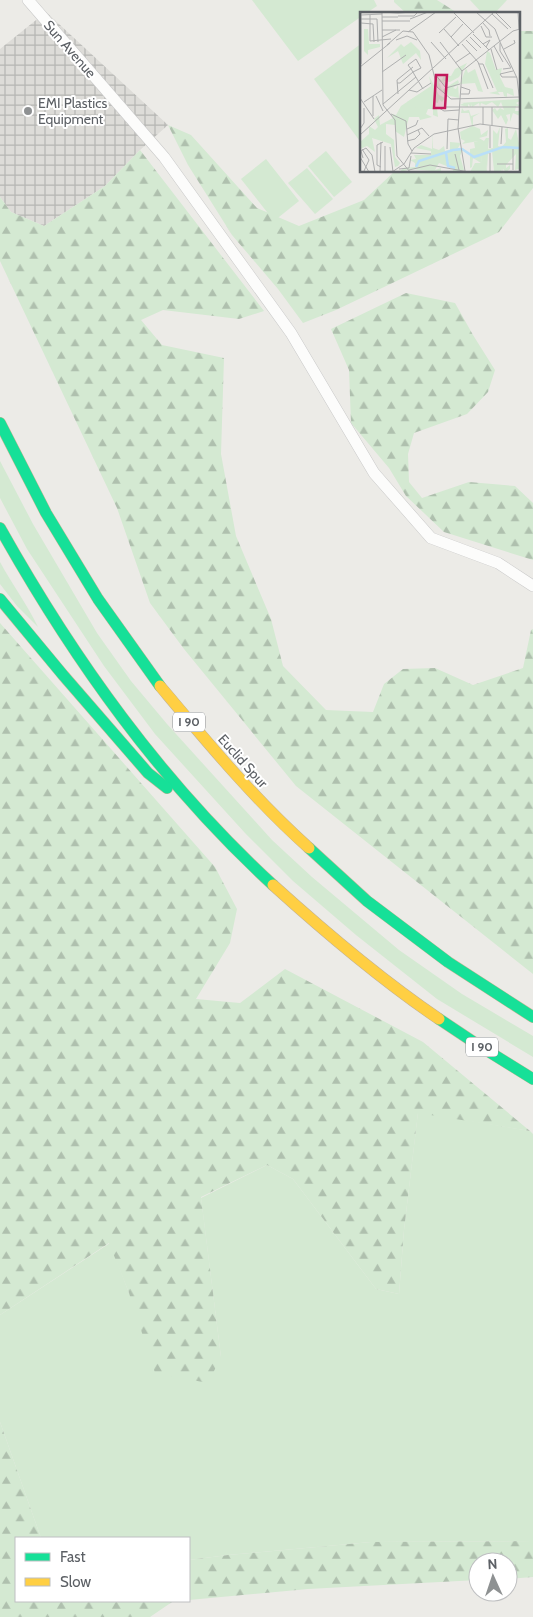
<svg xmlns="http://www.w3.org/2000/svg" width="533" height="1617" font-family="Cabin,sans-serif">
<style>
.industrial{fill:url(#industrial-grid)}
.grass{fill:#d4e9d2}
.forest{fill:url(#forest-firs)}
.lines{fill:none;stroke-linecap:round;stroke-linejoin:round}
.street-casing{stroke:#c9c9c9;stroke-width:12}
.fast-casing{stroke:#c4b393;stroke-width:12}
.slow-casing{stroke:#c4b393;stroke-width:12}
.street{stroke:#fcfcfb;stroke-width:11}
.fast{stroke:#16e098;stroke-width:11}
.slow{stroke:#ffcf43;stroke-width:11}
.poi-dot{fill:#8e9192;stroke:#fff;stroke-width:2}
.labels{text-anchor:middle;stroke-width:4;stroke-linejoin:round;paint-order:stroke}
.shield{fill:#fff;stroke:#8d9093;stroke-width:1}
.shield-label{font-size:12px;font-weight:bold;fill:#5c6065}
.street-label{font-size:14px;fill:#5c6065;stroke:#fff}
.poi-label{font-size:14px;fill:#5c6065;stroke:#fff;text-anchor:start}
.inset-river{fill:none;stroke:#b9dff8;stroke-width:2.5}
.inset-road{fill:none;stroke:#aeafaf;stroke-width:1}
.view{fill:#c2185b;fill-opacity:0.15;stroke:#c2185b;stroke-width:2.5}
.inset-edge{fill:none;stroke:#5c6065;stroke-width:2.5}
</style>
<defs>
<pattern id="industrial-grid" width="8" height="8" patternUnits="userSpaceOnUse" patternTransform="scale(1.25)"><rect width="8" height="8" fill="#dddcd8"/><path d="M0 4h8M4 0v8" fill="none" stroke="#b6b6b3"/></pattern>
<pattern id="forest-firs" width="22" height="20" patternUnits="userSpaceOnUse" patternTransform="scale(1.25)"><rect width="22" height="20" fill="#d4e9d2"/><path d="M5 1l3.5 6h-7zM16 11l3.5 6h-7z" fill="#afc0ae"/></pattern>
</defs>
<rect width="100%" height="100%" fill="#ecebe7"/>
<path class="industrial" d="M46,12L168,125L140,150L105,186L44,226L11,212L0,197V49Z"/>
<g class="grass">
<path d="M252,0H374L377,6L365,14H362V16L298,61Z"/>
<path d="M470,0H507L494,14H483Z"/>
<path d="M362,43V144L314,79Z"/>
<path d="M326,151L352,182L334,197L308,166Z"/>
<path d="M266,159L299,201L274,221L241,179Z"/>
<path d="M307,168L333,199L315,214L288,183Z"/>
<path d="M0,461L33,524L97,633L131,681L167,724L272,840L312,877L399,950L462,994L533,1036V1057L437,999L356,935L293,881L245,833L155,734L104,666L27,549L0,498Z"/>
<path d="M0,562C12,584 27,604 38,627L17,606L0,584Z"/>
<path d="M418,1112L530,1131L533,1134V1541L371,1542L228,1555L189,1560V1538H41L0,1422V1315L110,1243L129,1293L221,1357L201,1198L267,1165L293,1179L376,1289L399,1294L404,1230Z"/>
</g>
<g class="forest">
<path d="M394,0H437L459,14H407L394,2Z"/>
<path d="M519,31H533V188L499,232L336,310L303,323L278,289L232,235L188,165L168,125L191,135L257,208L299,226L364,200L395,171H519Z"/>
<path d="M140,150L264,311L239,319L163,310L141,320L162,345L224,358L221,454L236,536L271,619L283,666L326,710L373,712L384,684L403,669L435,668L473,685L523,668L531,630L533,629V974L296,786L184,649L150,603L117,508L0,261V197L11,212L44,226L105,186Z"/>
<path d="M406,293L455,303L473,335L495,370L488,392L467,414L414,433L408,454L409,482L422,498L469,482L515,486L533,503V560L444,532L406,496L389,468L351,423L349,370L331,329Z"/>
<path d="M0,623L215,867L237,909L230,943L196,999L240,1003L285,969L423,1042L530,1131L418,1113L404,1230L399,1294L376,1289L293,1179L267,1165L201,1197L221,1357L208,1383L155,1373L129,1293L109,1243L0,1315Z"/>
<path d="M0,1422L41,1538H16V1601H183L172,1602L150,1617H0Z"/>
<path d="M533,1541V1577L508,1579V1562H478V1580L308,1589L189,1600V1560L228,1555L371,1542Z"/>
</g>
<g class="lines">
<defs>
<path id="street" d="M28,0L164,157L291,333L374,473L431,538L498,563L533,586"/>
<g id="fast">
<path d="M0,423L46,513L98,599L160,686"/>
<path d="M0,528C74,660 161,782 273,885"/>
<path d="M0,599L63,675L148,773L167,788"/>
<path d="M309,848L367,901L448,962L533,1017"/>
<path d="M439,1019L475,1043L533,1079"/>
</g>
<g id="slow">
<path d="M160,686C207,742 254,799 309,848"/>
<path d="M273,885C326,933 380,979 439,1019"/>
</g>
</defs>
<use href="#street" class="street-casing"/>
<use href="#fast" class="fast-casing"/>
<use href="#slow" class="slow-casing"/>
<use href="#street" class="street"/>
<use href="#fast" class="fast"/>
<use href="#slow" class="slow"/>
</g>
<circle class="poi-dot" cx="28" cy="111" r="5"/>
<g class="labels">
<g class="shield">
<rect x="173" y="712.5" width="32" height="19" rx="4"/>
<rect x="466" y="1037.5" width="32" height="19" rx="4"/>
</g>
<g class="shield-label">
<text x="189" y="726">I 90</text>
<text x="482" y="1051">I 90</text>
</g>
<g class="street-label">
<text transform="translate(70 49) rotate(49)" y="5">Sun Avenue</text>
<text transform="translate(243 761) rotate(48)" y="5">Euclid Spur</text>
</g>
<g class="poi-label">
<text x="38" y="108">EMI Plastics<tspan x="38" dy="16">Equipment</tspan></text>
</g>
</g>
<g transform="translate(360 12)">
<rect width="160" height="160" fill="#ecebe7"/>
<path d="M51,30L60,39L61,48L56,41L43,52L38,39L27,46L41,32L44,35ZM127,39L130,41L143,79H137L125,52ZM122,137H125L127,160H110L115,151H121Z" fill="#d4e9d2"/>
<path d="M4,17H8L9,32H20V35L8,38V43L4,39ZM107,51L99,65L90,70L84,69L86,75L82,70H79L82,78L98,68L99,71L93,76L96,77L98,73L99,86L86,83L78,75L74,65L82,68L84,63L91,64L95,57ZM142,56L140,65L145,75L153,77L154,84L147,81V85L144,84L143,80H138L140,83L129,81L142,78L135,58ZM69,64L79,83L85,86L82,90L79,87L78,91L74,90L75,95L88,96H77L78,105L73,103V97H68L66,102L72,105L60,108L59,105H49L44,125L35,119V113L26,112V122L34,128L35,145L40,151L38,154L35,155L31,132L12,126L15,140L7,134L0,137V130L9,122V114L15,118L18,115L14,107L19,103L20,113L33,106L32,102L36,103L41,94L71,74ZM158,87L160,89L156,91L160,94H156L155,99H160V104L153,101L150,110V102L146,103L148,108L146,113L141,103L138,107L132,98L135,96L137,99L140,96L144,98L141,90L138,95L132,90L126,93L121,91L120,95L119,91L112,95V92L111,95L108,92V95L100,93L104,91H100ZM102,96L104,99L109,98L111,104L120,101L113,105V114L120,117L121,123L128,118L127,124L119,126L124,129L126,126H129L128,137L133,136V118L137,122L140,115L138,134L142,135L146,130L145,117L148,116V126L151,128L156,117L160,136L159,157L155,158L156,142L146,153V156L150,153V157L146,160L143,157V160L142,157L141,160L134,159L132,139L128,142L127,157L123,138L121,151L113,146L112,155L108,157L110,156V137L115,136L114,130L118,129L102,132L105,129L101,127L100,120L112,114L109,101H101ZM73,122V136L79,138L84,134L85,139L90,138V130L101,131L98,136H103L100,144L104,158L92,160L94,157L79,151L75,158L81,156V160L52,157L40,160L43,156L55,155V151L50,148L56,147L54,143H71V139L56,136L61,133L72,137Z" fill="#d4e9d2"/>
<path d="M106,56L108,61L115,57L123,80L118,79L115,71L100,72ZM71,75L72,96L54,95L47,90Z" fill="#d4e9d2"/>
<path class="inset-river" d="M86,141L88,154L95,156M56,155L59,149L93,138L102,137L114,145L143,135L160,136"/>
<path class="inset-road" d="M22,0L38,1M22,0L23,93L35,108L37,144L50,160M93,0L114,21M116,0L135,17L140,30M135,0L151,16M158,0L159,17M38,1L53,0M132,2L148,17M1,3L22,2M10,3V29L31,27M38,4H54L58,0M22,5H38M1,7H17L18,30M50,7L68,0M22,9H50M1,11L13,12L14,30M123,11L129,18L130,24M121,14L126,25H132M84,17L99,34M22,18H40M48,20L76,0M79,21L96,5M113,22L129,38M22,25L36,18M91,25L103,12M110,25L121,36M36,28L47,24L57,28M106,28L117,39M71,30L86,47M80,30L102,59M140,30L157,66L160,91M140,31V39L151,56L143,57M102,32L118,50L128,77M123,32L130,28L126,35M27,33L43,19L53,20L69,43L77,75L91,87L160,85M134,34L143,50M131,37L137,58M144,37L155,31L154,28M95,51L110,41M1,52V0M119,52H123L133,76M0,55L30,31M153,59L140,62L142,65H157M22,60L46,43M75,62L86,76L100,72M37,71H40L53,60L61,56L56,47L48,53L51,57L53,60L54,62L63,77M101,75L110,78L109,82H101M49,78L57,80L71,71M38,82L37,68L53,55M16,84L23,99M0,86L14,107M4,90L22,78M23,92L56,65M86,95H160M132,95V114M79,96L84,99L99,98M31,102L46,109L48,132L52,139M13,104V84M123,113V95M130,114V136M98,116L105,159M98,116L102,59L153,19L160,17M0,117L4,111V96M47,117L56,113L58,108M0,123L134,0M47,123L62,116L69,124M47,129L55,127L60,122L58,118M141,132L142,115M25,134V160M30,135L33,160M2,137L9,148L4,159M87,137L88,107L99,108M153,137V158M51,141L71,142M130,141V160M95,142L99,158M0,145L9,160M3,146L1,139L6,136L12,143L15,160M137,152H153M21,155L17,153V133L23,130M39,157L49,156L51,144M49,158L70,153L109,160M20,160L21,130M32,160L44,152L54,136L74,122L120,112L160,117"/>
<path class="view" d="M76,63H87L85,96H74Z"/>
<rect width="160" height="160" class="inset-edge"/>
</g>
<rect x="15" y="1537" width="175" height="65" fill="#ffffff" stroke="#bebfc1"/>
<rect x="25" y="1553" width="25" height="8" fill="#16e098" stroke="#bebfc1"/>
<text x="60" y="1562" font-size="15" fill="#5c6065">Fast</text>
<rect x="25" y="1578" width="25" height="8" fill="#ffcf43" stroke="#bebfc1"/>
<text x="60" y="1587" font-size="15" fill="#5c6065">Slow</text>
<g transform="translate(493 1577) rotate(357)"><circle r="24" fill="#ffffff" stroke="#bebfc1"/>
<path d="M0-4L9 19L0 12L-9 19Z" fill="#8e9192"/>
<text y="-8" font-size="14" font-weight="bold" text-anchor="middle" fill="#5c6065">N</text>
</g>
</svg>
